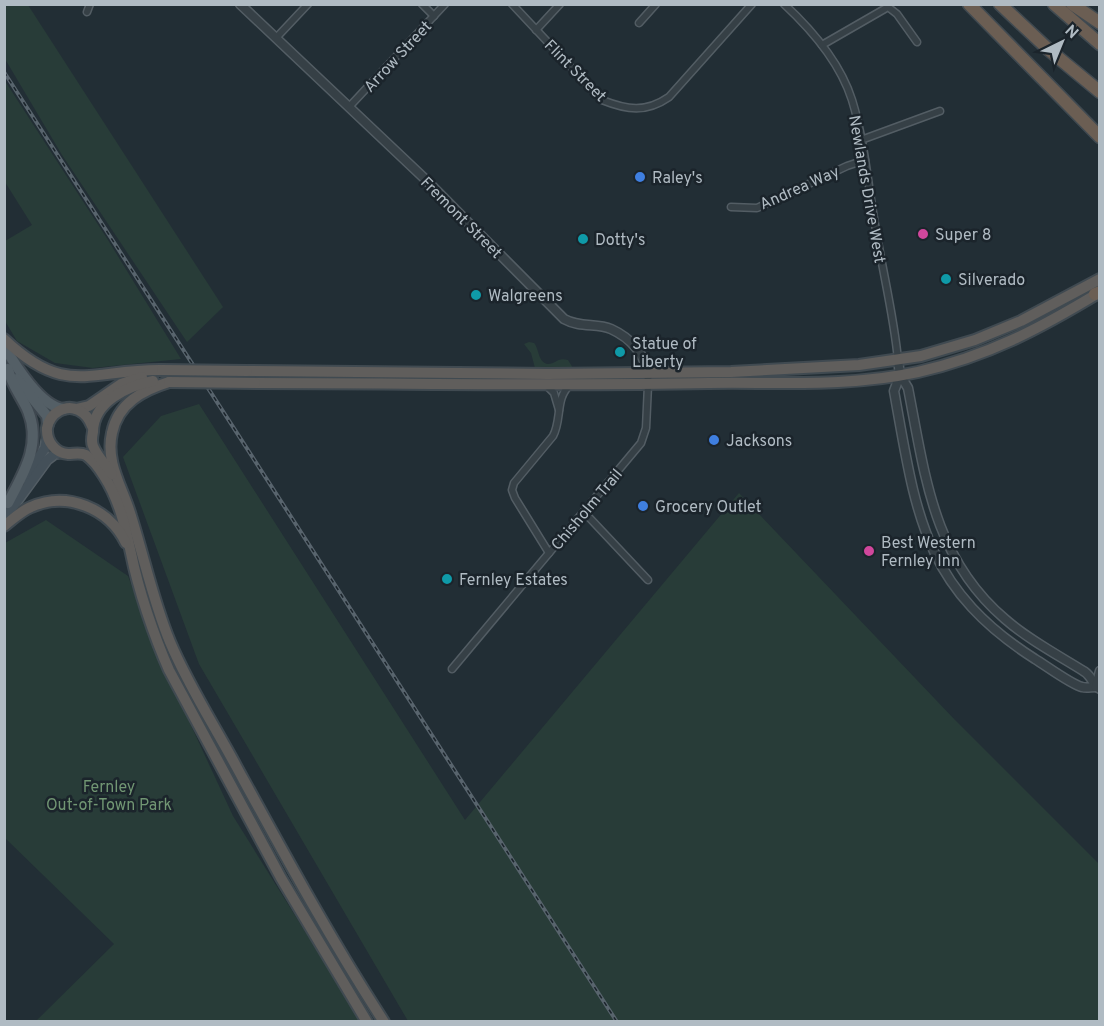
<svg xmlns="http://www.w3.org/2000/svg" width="1104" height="1026" font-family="Overpass,sans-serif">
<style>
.green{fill:#283c38}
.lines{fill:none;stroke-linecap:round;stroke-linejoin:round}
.minor-casing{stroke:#535d64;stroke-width:9}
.tertiary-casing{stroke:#535d64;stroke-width:11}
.secondary-casing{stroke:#535d64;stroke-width:12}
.primary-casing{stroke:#3f4850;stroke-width:14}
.trunk-casing{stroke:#404a51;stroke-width:14}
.motorway-casing{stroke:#404a51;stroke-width:15}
.minor{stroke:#364046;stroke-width:6}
.tertiary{stroke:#364046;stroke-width:8}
.secondary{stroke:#445059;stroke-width:9}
.primary{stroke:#545f66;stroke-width:10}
.trunk{stroke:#605e5c;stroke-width:10}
.motorway{stroke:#6b5e53;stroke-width:12}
.rail-casing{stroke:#58646d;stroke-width:4}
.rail{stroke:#1b242b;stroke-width:1.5;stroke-dasharray:4.5;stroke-linecap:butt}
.trunk-bridge-casing{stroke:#404a51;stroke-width:14;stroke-linecap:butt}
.trunk-bridge{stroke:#605e5c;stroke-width:10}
.shop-dot{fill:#3f7fe0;stroke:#1b242b;stroke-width:2}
.hotel-dot{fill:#d1479c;stroke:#1b242b;stroke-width:2}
.culture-dot{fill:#0f9aa8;stroke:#1b242b;stroke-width:2}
.labels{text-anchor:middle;stroke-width:5;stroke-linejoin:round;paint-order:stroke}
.street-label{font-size:16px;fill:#b0bbc3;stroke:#1b242b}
.poi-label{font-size:16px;fill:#b0bbc3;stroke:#1b242b;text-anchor:start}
.park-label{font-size:16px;fill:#719673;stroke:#1b242b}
</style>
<rect width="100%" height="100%" fill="#222e35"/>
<g class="green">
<path d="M5,4L28,5L223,307L187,342L62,155L5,59Z"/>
<path d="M5,81L108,240L181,359L93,368L55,363L17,341L5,321V241L32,225L5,182Z"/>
<path d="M529,342L534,343C539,348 538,363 548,364C556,364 557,357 568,360L573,368H535L531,353L524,344Z"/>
<path d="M199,404L465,820L739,493L955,720L1099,864V1021H408L199,664L123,457L161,416Z"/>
<path d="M46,520L128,576L156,650L233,816L361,1021H36L114,944L5,838V543Z"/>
</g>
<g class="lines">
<defs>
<g id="minor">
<path d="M422,4L434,16"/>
<path d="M512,4L602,100C627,110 646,113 669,97L752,4"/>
<path d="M784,4C812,30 840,62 852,100C865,142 868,187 876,230C883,273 894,317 898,360"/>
<path d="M87,12L90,4"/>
<path d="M639,23L656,4"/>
<path d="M536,30L560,4"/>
<path d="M276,38L308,4"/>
<path d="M822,45L888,7L897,14L917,42"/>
<path d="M349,107L445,4"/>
<path d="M861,140L940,111"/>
<path d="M731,207L757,208L847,166L865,160"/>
<path d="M546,385L554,393L559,410"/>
<path d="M584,512L648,580"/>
<path d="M549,553L515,498L512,490L514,483L553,436C562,420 555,398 570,385"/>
<path d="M452,669L641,443L646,428L648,385"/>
</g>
<g id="tertiary">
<path d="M240,4L424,178L564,319C580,328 597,323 611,329C631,338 646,355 648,376"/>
<path d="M898,360L900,375L908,388C925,475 933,558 1005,619C1029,640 1058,655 1085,672C1092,677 1093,685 1100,689"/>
<path d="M900,375L894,391C916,512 922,587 1035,659C1045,665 1072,685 1082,687C1086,688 1091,687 1096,687"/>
<path d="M1096,687L1100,671"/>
</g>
<g id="secondary">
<path d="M24,479L45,448L47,436"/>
<path d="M4,519L47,460L55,454L63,453"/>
</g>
<g id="primary">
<path d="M4,346C15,365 41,407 64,409"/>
<path d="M17,379L43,411L47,416L48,424"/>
<path d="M8,503C23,474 42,445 28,411C22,397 11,384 8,369"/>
</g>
<g id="trunk">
<path d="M4,339C66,398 90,369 162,370"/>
<path d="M247,371L548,374L731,372L859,365L921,356L975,340L1021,321L1100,279"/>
<path d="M169,382C143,390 118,403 112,433C105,463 123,488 131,516C144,557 153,601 170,642C188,685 214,725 236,766C283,852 330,939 384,1022"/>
<path d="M255,383C406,383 558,386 709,383C778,382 850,387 918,372C988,356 1039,329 1100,292"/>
<path d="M76,409L89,406L121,384L142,377"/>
<path d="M92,426C87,412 73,403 59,411C53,414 48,421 47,428C46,441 55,453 68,454C74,454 80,452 86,455C93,460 99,468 104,476C119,499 125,526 131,553C138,589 154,636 169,670L281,878L367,1022"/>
<path d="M112,474C106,465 97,456 93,446C91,441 92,437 93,432C93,402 127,386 153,381"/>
<path d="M4,526C13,519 21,511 31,507C67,491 109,508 126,543"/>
</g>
<g id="motorway">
<path d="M969,4L1100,137"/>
<path d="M1000,4L1049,50L1100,92"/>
<path d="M1054,4L1100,44"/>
<path d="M1072,4L1100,23"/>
<path d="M1095,294L1100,292"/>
</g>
</defs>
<use href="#minor" class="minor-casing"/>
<use href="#tertiary" class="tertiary-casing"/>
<use href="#secondary" class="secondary-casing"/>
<use href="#primary" class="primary-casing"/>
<use href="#trunk" class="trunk-casing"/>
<use href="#motorway" class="motorway-casing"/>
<use href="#minor" class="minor"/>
<use href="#tertiary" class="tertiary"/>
<use href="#secondary" class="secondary"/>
<use href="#primary" class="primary"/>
<use href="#trunk" class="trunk"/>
<use href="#motorway" class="motorway"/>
<defs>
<path id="rail" d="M4,72L617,1022"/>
</defs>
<use href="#rail" class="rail-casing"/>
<use href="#rail" class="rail"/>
<defs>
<g id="trunk-bridge">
<path d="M162,370L247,371"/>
<path d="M169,382L255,383"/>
</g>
</defs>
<use href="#trunk-bridge" class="trunk-bridge-casing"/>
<use href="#trunk-bridge" class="trunk-bridge"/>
</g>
<g class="shop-dot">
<circle cx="640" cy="177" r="6"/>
<circle cx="714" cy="440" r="6"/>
<circle cx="643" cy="506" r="6"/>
</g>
<g class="hotel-dot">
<circle cx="923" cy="234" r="6"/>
<circle cx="869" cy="551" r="6"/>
</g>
<g class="culture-dot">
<circle cx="583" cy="239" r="6"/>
<circle cx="946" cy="279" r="6"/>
<circle cx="476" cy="295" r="6"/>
<circle cx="620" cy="352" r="6"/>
<circle cx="447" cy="579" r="6"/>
</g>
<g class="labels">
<g class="street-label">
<text transform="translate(397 56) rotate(-47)" y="6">Arrow Street</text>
<text transform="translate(576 70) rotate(45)" y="6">Flint Street</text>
<text transform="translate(799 187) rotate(-24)" y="6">Andrea Way</text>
<text transform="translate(868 189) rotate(80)" y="6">Newlands Drive West</text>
<text transform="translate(462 217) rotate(45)" y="6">Fremont Street</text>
<text transform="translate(586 509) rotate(-50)" y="6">Chisholm Trail</text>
</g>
<g class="poi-label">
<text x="652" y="183">Raley's</text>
<text x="935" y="240">Super 8</text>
<text x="595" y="245">Dotty's</text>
<text x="958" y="285">Silverado</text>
<text x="488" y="301">Walgreens</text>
<text x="632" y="349">Statue of<tspan x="632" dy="18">Liberty</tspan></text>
<text x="726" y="446">Jacksons</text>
<text x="655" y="512">Grocery Outlet</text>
<text x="881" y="548">Best Western<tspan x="881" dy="18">Fernley Inn</tspan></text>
<text x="459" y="585">Fernley Estates</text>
</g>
<g class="park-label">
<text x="109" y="792">Fernley<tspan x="109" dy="18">Out-of-Town Park</tspan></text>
</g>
</g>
<rect width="1104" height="1026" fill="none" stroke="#b0bbc3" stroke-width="12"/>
<g transform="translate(1062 42) rotate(43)" stroke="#1b242b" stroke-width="4.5" paint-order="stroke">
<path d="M0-4.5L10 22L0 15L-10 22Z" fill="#b0bbc3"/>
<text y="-9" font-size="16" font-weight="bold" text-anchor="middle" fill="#b0bbc3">N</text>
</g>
</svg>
